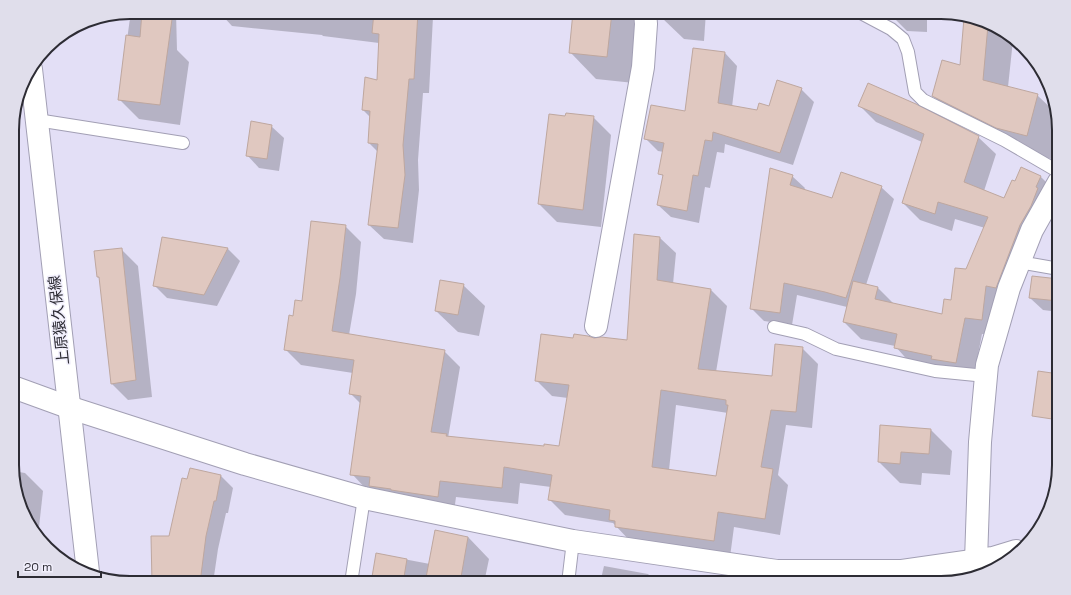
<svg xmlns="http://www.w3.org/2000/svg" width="1071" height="595" font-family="'Space Grotesk','Noto Sans JP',sans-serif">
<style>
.shadow{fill:#0003;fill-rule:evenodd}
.building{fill:#e0c8c0;stroke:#bea79f;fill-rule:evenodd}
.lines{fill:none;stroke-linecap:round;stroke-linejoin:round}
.lane-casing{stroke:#a29fb4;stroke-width:14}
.street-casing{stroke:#a29fb4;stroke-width:24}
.secondary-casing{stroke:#a29fb4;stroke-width:24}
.lane{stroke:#fff;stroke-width:12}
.street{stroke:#fff;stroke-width:22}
.secondary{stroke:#fff;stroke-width:22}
.labels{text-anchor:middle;stroke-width:3;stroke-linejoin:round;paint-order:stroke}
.street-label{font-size:15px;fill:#2d2c34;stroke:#f0eefb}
.rim{fill:none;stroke:#2d2c34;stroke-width:2}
</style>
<rect width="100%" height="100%" fill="#e3dff6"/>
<g class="shadow">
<path d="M130,12H176L177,50L189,62L180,125L139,119L119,99L130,18L125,13Z"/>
<path d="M219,12H428L433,17L429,93H423L418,160L419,190L413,243L384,239L369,225L378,152L369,143L371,118L363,110L378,81L379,43L323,36L322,35L232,26Z"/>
<path d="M574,12H642L634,83L596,79L570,52Z"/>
<path d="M663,12H706L704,41L684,39L662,18Z"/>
<path d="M888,12H927V32L907,31Z"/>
<path d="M965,18L1000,28L1013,40L1008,87L1037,95L1056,113L1059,122V129L1051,159L1021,151L958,120L933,96L961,67Z"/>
<path d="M725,53L737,66L732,107L757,112L769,108L801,89L814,102L793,165L725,144L724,153L717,152L710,188L705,187L699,223L671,217L658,205L664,177L660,173L664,152L658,151L645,138L685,112Z"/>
<path d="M859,105L978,137L996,154L984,191L1005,199L1016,182L1041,177L1058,194L999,336L982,334L973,380L912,365L895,346L861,339L844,322L847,307L797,295L792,325L764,321L751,308L792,176L805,188L804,190L833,199L881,187L894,199L866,285L878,288L895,305L943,315L952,301L967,270L985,228L955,219L952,231L920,220L903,203L922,142L876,122Z"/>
<path d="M566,117H593L611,135L601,227L557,222L539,204Z"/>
<path d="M271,126L284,138L279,171L259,168L247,155Z"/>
<path d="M345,226L361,242L356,294L349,335L444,351L460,367L448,438L545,447H560L568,398L552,396L536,380L574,339L628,342L635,235L660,238L676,253L673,284L711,290L727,306L716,372L773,377L802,348L818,364L812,428L786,425L778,475L788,485L780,535L734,527L730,557L632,543L613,523L565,515L549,499L551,487L520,483L518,504L456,497L454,512L367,490L352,474L361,404L350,393L353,373L301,365L285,349L294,317ZM676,405L728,413L717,478L669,470Z"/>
<path d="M163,238L228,249L240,261L217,306L167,298L155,286Z"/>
<path d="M121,249L138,266L152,397L128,400L112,384L100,279L98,277Z"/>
<path d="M1059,280V312L1043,310L1030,298Z"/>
<path d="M463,285L485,306L479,336L458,332L436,311Z"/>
<path d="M13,353L14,369H13Z"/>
<path d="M931,430L952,451L950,475L922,473L921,485L900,483L879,462Z"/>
<path d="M191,469L221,476L233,488L228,513H226L218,549L213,583H153L170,537Z"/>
<path d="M13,471L25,473L43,491L38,536L32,530L13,480Z"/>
<path d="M468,537L489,559L484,583H372L377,554L430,564Z"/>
<path d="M604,566L648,574L657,583H600Z"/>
</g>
<g class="building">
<path d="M142,12H173L160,105L118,100L126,35L140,37Z"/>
<path d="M374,12H418L414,79H409L403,145L405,175L398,228L368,225L378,144L368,143L370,111L362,110L365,77L377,80L379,34L372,33Z"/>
<path d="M573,12H612L607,57L569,53Z"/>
<path d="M964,18L988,25L983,80L1038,94L1027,136L996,128L932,96L942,60L960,65Z"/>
<path d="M693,48L725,52L718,103L757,110L759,103L769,106L777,80L802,88L780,153L713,132L712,141L705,140L698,176L693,175L687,211L657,205L663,175L658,174L664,143L644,139L651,105L685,111Z"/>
<path d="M868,83L916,104L979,136L964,182L1004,198L1012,180L1015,181L1021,167L1041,176L1036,187L1038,188L1031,206L1020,225L996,288L986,286L982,320L965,318L956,363L931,359L932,356L894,348L897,334L843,322L853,281L878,287L875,299L942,314L944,299L951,300L955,268L966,269L988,217L938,202L935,214L902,203L924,134L858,106Z"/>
<path d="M566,113L594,116L583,210L538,204L549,114L565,116Z"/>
<path d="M251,121L272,125L267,159L246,156Z"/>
<path d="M770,168L793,175L790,185L832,198L841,172L882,186L846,298L825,292L784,283L780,313L750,309Z"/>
<path d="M311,221L346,225L340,278L332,331L445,350L431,432L447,434L446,436L544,446V444L559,446L569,385L535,381L541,334L573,338L574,334L588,336L594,338L601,337L627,340L634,234L660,237L657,280L711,289L698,369L772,376L775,344L803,347L796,412L771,410L761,467L773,469L765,519L718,512L714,541L615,527V521L609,520L610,510L548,500L552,475L504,467L502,488L440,481L438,497L391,490V489L369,486L370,477L350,475L361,396L349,394L354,360L284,350L289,315L293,316L295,300L302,301ZM661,390L726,400V405H728L716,476L652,467Z"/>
<path d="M162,237L228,248L204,295L153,286Z"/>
<path d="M122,248L136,380L111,384L99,277H97L94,251Z"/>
<path d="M1032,276L1059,279L1058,301L1029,298Z"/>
<path d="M440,280L464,284L458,315L435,311Z"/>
<path d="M1038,371L1059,374V420L1032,416Z"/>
<path d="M880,425L931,429L929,454L901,452L900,464L878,462Z"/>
<path d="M190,468L221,475L216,501H214L206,536L200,583H152L151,536H169L182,478L187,479Z"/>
<path d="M435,530L468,537L460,583H425Z"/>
<path d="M376,553L407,559L403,583H371Z"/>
</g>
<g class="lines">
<defs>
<g id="lane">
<path d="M859,12L891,29L903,39L908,52L915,92L923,100L1004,140L1059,172"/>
<path d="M37,120L183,143"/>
<path d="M1019,262L1059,269"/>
<path d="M774,327L805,334L836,349L935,371L986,376"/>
<path d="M351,583L364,498"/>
<path d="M568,583L573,541"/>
</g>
<g id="street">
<path d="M596,326L643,67L646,24L645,12"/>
<path d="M13,387L68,407L245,464L364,498L573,541L777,571H902L993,558L1016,551"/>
<path d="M976,561L980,442L987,365L1009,288L1032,230L1059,182"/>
</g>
<path id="secondary" d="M31,69L88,572"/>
</defs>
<use href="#lane" class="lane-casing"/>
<use href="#street" class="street-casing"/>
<use href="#secondary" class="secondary-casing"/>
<use href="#lane" class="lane"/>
<use href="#street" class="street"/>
<use href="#secondary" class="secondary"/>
</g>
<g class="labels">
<g class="street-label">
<text transform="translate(59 320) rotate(-96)" y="5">上原猿久保線</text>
</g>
</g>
<path d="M0 0H1071V595H0ZM130 19H941A111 111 0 0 1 1052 130V465A111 111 0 0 1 941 576H130A111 111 0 0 1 19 465V130A111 111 0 0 1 130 19Z" fill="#e0deeb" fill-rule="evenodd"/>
<path class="rim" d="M130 19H941A111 111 0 0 1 1052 130V465A111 111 0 0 1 941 576H130A111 111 0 0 1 19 465V130A111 111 0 0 1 130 19Z"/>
<path d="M18 571v6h83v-6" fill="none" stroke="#2d2c34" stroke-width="2"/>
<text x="24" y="571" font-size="12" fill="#2d2c34" stroke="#f0eefb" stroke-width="3" paint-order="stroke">20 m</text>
</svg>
